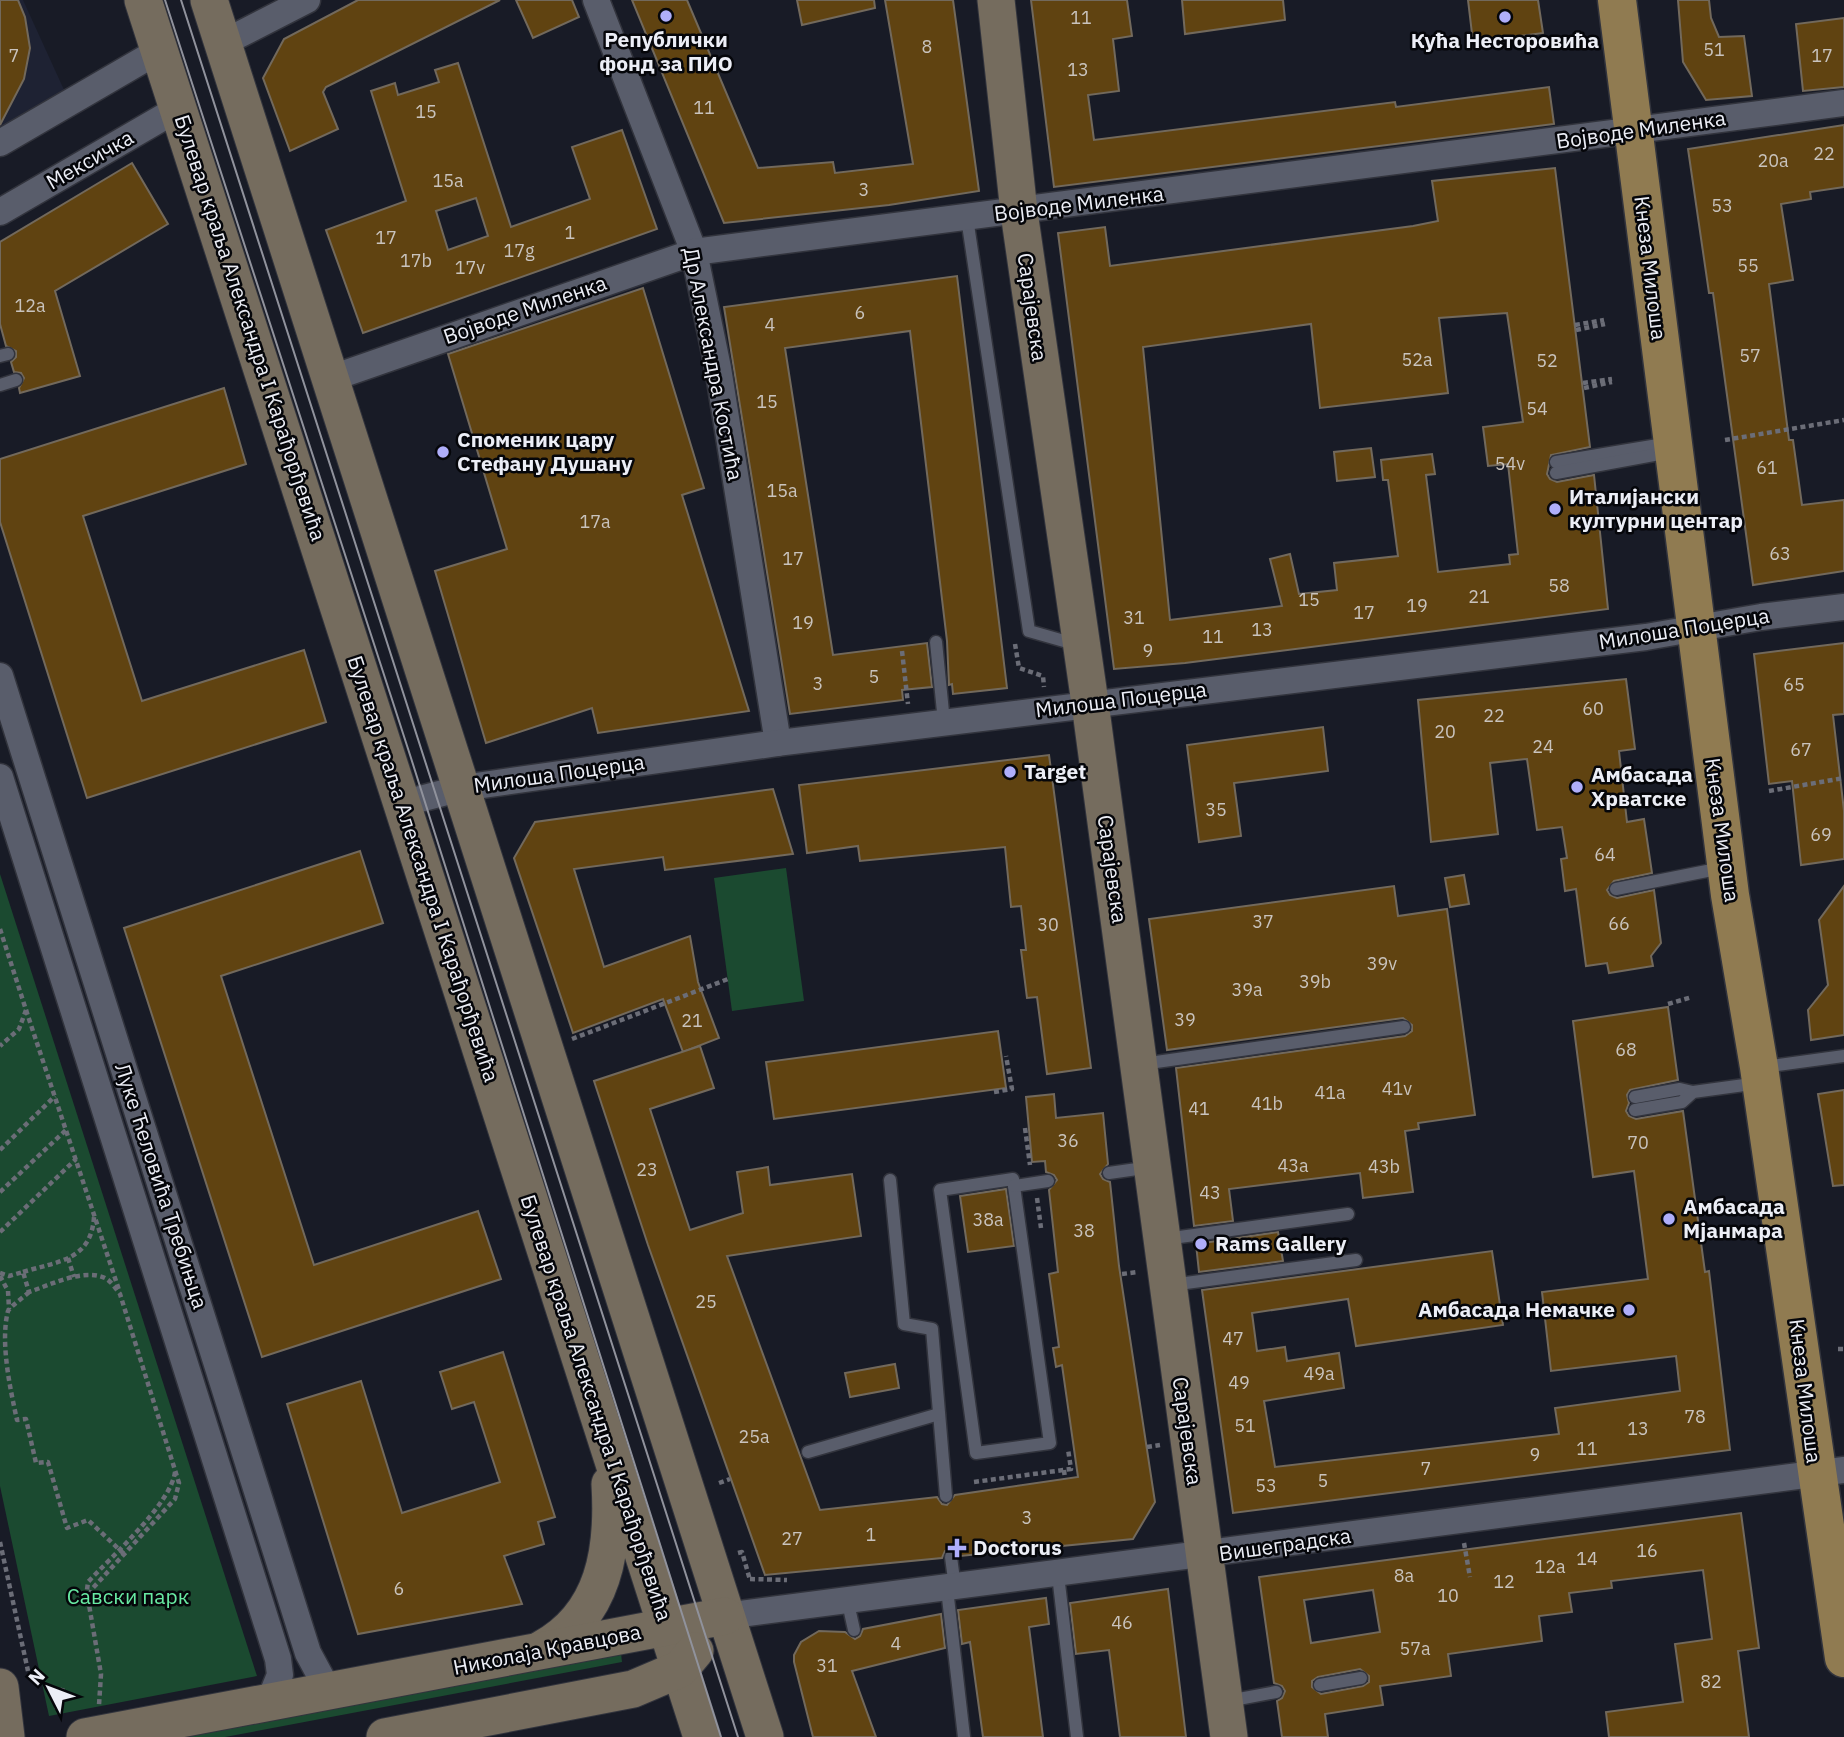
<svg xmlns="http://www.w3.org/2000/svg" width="1844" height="1737" font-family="'IBM Plex Sans',sans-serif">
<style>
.built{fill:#1e2233}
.green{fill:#1b4a30}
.building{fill:#604311;stroke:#72695c;stroke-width:2;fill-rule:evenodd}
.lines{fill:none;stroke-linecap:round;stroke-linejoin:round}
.lane-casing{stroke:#32343d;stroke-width:15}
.street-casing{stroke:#32343d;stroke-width:29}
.secondary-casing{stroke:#32343d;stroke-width:39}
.primary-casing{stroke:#32343d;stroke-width:41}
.path{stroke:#6b6d77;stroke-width:4.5;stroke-dasharray:5 3.5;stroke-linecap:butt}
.lane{stroke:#595d6b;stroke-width:12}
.street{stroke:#595d6b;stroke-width:26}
.secondary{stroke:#756c5e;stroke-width:37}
.primary{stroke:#907b51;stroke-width:38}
.tram{stroke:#90929c;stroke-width:2}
.poi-dot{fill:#afaefa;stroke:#05060a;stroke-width:2.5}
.labels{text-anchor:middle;stroke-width:5;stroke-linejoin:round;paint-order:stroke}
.number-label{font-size:18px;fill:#c9c3bd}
.poi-label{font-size:21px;font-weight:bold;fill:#eceef6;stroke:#05060a;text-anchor:start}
.street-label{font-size:21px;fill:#eceef6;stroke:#05060a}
.park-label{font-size:21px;fill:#68eba3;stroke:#05060a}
</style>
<rect width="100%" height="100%" fill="#181b26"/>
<path class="built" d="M0,0H23L65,92L0,129Z"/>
<g class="green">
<path d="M786,868L804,1001L732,1011L714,878Z"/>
<path d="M0,874L257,1676L49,1716L0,1486Z"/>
<path d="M620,1645L622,1662L225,1737H135Z"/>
</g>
<g class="building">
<path d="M0,0H18L25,17L30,48L24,79L0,125Z"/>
<path d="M358,0H500L326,87L323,92L338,129L290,151L263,78L284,39Z"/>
<path d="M516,0H572L579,17L533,38Z"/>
<path d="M632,0H687L758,168L833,162L835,173L913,164L885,0H953L979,191L889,205L724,223Z"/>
<path d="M797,0H874L875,8L802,25Z"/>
<path d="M1031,0H1127L1132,36L1113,39L1119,91L1088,95L1094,140L1395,102L1396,107L1549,87L1554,124L1054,187Z"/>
<path d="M1182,0H1283L1285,20L1185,34Z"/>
<path d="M1468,0H1538L1543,33L1473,42Z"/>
<path d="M1678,0H1709L1711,18L1719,37L1744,36L1752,96L1706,100L1683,62Z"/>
<path d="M1844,18V87L1803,91L1796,24Z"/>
<path d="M458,63L511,227L590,199L572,147L622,130L657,229L363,333L326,230L406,201L371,91L395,83L398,95L439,82L435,70ZM476,198L488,236L448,250L436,211Z"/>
<path d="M1844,125V187L1810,192L1811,199L1781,204L1793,280L1769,284L1789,440H1793L1802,505L1844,500V571L1753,585L1713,293H1709L1688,149Z"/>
<path d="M132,163L168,224L55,291L80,376L20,393L19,388L24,378L21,373L14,372L11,362L16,357V351L6,346L0,324V242Z"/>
<path d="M1555,168L1590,447L1551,455L1547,474L1550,479L1557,482L1594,475L1608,609L1185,663L1114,669L1058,233L1105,227L1110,266L1413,226L1438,221L1432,181ZM1507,313L1523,422L1483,427L1488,466L1508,464L1518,554L1509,555L1510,564L1438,572L1426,475L1435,474L1432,454L1381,460L1383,480H1388L1398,556L1334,563L1337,590L1299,594L1290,554L1270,559L1282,606L1170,620L1143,347L1311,324L1320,408L1448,393L1439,318Z"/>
<path d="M957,276L1007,688L953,694L952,684L949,685L947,641L910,331L785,348L833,655L927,643L932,687L902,690L903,700L790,714L724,307Z"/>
<path d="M643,288L704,488L682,495L749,711L598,733L592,708L486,743L435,571L507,549L448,354Z"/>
<path d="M224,388L246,464L83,516L142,701L304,650L326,722L87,798L0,522V459Z"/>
<path d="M1371,448L1375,477L1337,481L1334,452Z"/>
<path d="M1844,643V714L1833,715L1844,811V859L1801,865L1792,781L1769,784L1754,654Z"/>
<path d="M1626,679L1635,749L1619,751L1627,822L1644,819L1652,873L1614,881L1607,890L1610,895L1617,898L1654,890L1661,943L1651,956L1653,966L1609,973L1607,963L1586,966L1576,889L1565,891L1561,859L1567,858L1562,827L1537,830L1527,759L1490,763L1498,834L1431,842L1418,700Z"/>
<path d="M1323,727L1328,771L1234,783L1241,836L1199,842L1187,745Z"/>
<path d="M1049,755L1091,1068L1047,1074L1037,997L1027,998L1021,950H1026L1021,906L1011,907L1005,847L860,861L858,846L807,853L799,785Z"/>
<path d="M773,789L793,854L665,870L663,857L574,869L604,967L690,936L698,982L719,1038L683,1052L663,999L573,1033L514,858L535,822Z"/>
<path d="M360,851L383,923L221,976L314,1265L478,1211L501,1279L262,1357L124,928Z"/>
<path d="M1464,875L1469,904L1450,907L1445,878Z"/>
<path d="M1394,886L1398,916L1447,909L1475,1115L1418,1123L1419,1129L1405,1131L1413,1192L1363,1198L1360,1173L1229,1189L1233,1221L1194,1226L1176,1068L1405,1036L1412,1031V1025L1403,1018L1167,1050L1149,919Z"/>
<path d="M1844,886V1035L1811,1040L1808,1010L1828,985L1819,920Z"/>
<path d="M1668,1007L1678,1080L1630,1090L1627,1095L1629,1103L1626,1111L1629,1116L1636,1119L1683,1111L1705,1272L1709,1271L1730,1450L1233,1513L1202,1290L1492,1251L1503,1325L1356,1346L1348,1299L1252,1313L1257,1351L1285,1347L1287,1361L1339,1353L1344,1388L1264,1401L1275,1467L1559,1434L1555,1408L1680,1391L1676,1356L1551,1371L1542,1292L1648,1279L1634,1171L1593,1177L1573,1021Z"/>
<path d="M998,1031L1006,1088L774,1119L766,1062Z"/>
<path d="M700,1046L714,1088L650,1109L690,1230L743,1213L737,1172L768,1167L770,1185L852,1174L861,1236L727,1256L820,1510L937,1497L942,1504L947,1505L955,1495L1078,1477L1062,1365L1056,1367L1053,1348L1059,1347L1049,1274L1058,1272L1049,1190L1057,1180L1054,1175L1046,1172L1045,1161L1032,1162L1026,1097L1054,1094L1056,1118L1103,1113L1108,1164L1100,1174L1103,1179L1110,1182L1119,1266L1155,1502L1133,1539L960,1556L951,1548L945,1551L942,1558L765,1575L648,1245L594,1081Z"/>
<path d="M1844,1090V1185L1833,1186L1818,1094Z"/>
<path d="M1006,1189L1014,1246L968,1252L960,1196Z"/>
<path d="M1278,1232L1283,1261L1199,1272L1196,1244Z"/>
<path d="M503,1352L555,1517L538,1522L544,1544L504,1556L522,1604L358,1634L287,1404L361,1381L402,1513L500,1482L474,1402L452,1409L440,1372Z"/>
<path d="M895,1364L899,1388L850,1397L845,1373Z"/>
<path d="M1741,1513L1759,1648L1738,1651L1749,1737H1609L1606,1712L1683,1702L1675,1644L1712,1639L1703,1570L1611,1581L1612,1588L1569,1593L1572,1612L1539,1616L1542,1641L1448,1654L1451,1676L1380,1686L1383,1705L1325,1714L1328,1737H1282L1277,1701L1282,1698L1285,1691L1282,1686L1274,1683L1259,1577ZM1373,1590L1380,1632L1311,1643L1304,1600ZM1360,1669L1369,1676V1682L1363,1686L1321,1694L1312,1687V1681L1318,1677Z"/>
<path d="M1168,1589L1186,1737H1120L1109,1650L1076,1654L1070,1603Z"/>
<path d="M1046,1598L1049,1624L1029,1627L1043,1737H983L970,1642L962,1644L958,1610Z"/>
<path d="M941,1614L945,1648L852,1671L876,1737H813L794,1662V1655L801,1642L819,1631L845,1632L855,1639L860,1636L863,1629Z"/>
</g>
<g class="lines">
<defs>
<g id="lane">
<path d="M967,218L1029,631L1078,645"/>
<path d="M0,356L8,354"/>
<path d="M0,385L16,380"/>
<path d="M1556,462L1670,443"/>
<path d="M1556,473L1670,452"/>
<path d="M936,642L944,722"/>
<path d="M1616,889L1722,868"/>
<path d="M1142,1064L1404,1027"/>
<path d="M1763,1067L1844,1056"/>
<path d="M1635,1097L1680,1089L1693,1092"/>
<path d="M1635,1110L1682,1102L1693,1092L1759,1083"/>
<path d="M1109,1173L1151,1167"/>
<path d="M1013,1179L1050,1443L976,1453L940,1190Z"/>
<path d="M890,1180L904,1324L932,1329L946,1496"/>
<path d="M1014,1186L1048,1181"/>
<path d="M1165,1239L1348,1214"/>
<path d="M1171,1285L1356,1260"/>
<path d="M808,1452L939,1414"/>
<path d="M951,1557L955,1587"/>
<path d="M1058,1575L1077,1737"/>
<path d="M947,1589L964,1737"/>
<path d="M850,1612L854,1630"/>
<path d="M1320,1685L1361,1678"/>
<path d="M1228,1701L1276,1692"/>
</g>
<g id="street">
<path d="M596,0L694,252L718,368L778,743"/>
<path d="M223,43L307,0"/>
<path d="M0,143L160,50"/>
<path d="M0,212L179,108"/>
<path d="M332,378L694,252L1844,103"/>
<path d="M0,676L308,1653L322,1679L332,1690"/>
<path d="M0,777L278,1659L280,1675L269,1702"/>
<path d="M401,804L462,788L778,743L1646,637L1761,617L1844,607"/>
<path d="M725,1616L1844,1470"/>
</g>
<g id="secondary">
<path d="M143,0C331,579 515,1158 702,1737"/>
<path d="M209,0L765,1737"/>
<path d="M996,0L1019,212L1090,703L1229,1737"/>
<path d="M542,1649C605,1615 614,1549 610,1484"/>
<path d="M0,1687L6,1737"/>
<path d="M85,1737L725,1616"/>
<path d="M385,1737L633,1689L680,1669L695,1651"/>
</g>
<path id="primary" d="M1617,0L1730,895L1759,1067L1844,1658"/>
</defs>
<use href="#lane" class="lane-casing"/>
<use href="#street" class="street-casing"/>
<use href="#secondary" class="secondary-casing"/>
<use href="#primary" class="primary-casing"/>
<g class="path">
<path d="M1575,325L1604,320"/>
<path d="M1576,330L1605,324"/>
<path d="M1583,383L1612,379"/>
<path d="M1584,388L1612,382"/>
<path d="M1725,440L1844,420"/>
<path d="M1015,644L1019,668L1043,676L1044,687"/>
<path d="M902,651L908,704"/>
<path d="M1769,791L1844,778"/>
<path d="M0,929L26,1010L19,1029L0,1046"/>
<path d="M1668,1004L1692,997"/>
<path d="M26,1010L119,1290"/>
<path d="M572,1039L728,979"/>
<path d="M994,1092L1012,1089L1006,1056"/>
<path d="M1025,1128L1030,1165"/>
<path d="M0,1150L55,1096"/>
<path d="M0,1192L66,1130"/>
<path d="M1037,1198L1041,1228"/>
<path d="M0,1232L76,1159"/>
<path d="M68,1258L74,1277"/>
<path d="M23,1272C58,1261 91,1261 94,1217"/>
<path d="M0,1273L9,1276L23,1272L29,1292C50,1285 83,1268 105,1278C111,1281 116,1289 120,1294L179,1483L175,1499L92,1589L88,1599L101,1674L99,1705"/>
<path d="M1122,1274L1138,1272"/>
<path d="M0,1276L8,1291L9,1309"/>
<path d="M29,1292C23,1298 13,1304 8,1311C0,1342 10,1388 17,1420L26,1419L36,1463L48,1462L67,1528L88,1520L124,1554"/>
<path d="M1838,1349H1844"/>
<path d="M1147,1447L1160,1445"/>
<path d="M1064,1470L1065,1479"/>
<path d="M974,1482L1071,1469L1068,1449"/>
<path d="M719,1483L730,1479"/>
<path d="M0,1542L28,1671"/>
<path d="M1464,1543L1470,1577"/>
<path d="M738,1553L742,1552L750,1580"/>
<path d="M750,1579L787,1580"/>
<path d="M86,1598L88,1582C111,1557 171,1504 175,1472"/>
<path d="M56,1709L63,1688"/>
</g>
<use href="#lane" class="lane"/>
<use href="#street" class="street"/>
<use href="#secondary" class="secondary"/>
<use href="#primary" class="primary"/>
<g class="tram">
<path d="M165,0L411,758L721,1737"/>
<path d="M181,0L738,1737"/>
</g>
</g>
<g class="poi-dot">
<circle cx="666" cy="16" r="7"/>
<circle cx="1505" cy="17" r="7"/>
<circle cx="443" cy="452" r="7"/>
<circle cx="1555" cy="509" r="7"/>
<circle cx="1010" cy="772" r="7"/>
<circle cx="1577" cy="787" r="7"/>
<circle cx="1669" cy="1219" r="7"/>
<circle cx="1201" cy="1244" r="7"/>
<circle cx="1629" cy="1310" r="7"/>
<path d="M953.5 1537.5h7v7h7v7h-7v7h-7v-7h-7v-7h7z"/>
</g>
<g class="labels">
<g class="number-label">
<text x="1081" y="24">11</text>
<text x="927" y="53">8</text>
<text x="1714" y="56">51</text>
<text x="14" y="62">7</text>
<text x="1822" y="62">17</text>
<text x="1078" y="76">13</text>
<text x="704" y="114">11</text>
<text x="426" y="118">15</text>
<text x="1824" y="160">22</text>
<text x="1773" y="167">20a</text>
<text x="448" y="187">15a</text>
<text x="864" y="196">3</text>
<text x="1722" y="212">53</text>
<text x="570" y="239">1</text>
<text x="386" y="244">17</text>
<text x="519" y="257">17g</text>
<text x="416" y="267">17b</text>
<text x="1748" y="272">55</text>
<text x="470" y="274">17v</text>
<text x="30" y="312">12a</text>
<text x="860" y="319">6</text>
<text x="770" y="331">4</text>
<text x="1750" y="362">57</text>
<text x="1417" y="366">52a</text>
<text x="1547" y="367">52</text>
<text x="767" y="408">15</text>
<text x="1537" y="415">54</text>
<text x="1510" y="470">54v</text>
<text x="1767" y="474">61</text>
<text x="782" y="497">15a</text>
<text x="595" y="528">17a</text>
<text x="1780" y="560">63</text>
<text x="793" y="565">17</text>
<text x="1559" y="592">58</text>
<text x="1479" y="603">21</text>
<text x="1309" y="606">15</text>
<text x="1417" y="612">19</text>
<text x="1364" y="619">17</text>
<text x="1134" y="624">31</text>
<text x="803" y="629">19</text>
<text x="1262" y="636">13</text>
<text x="1213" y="643">11</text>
<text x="1148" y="657">9</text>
<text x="874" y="683">5</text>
<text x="818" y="690">3</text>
<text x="1794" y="691">65</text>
<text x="1593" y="715">60</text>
<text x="1494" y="722">22</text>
<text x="1445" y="738">20</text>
<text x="1543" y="753">24</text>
<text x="1801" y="756">67</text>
<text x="1216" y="816">35</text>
<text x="1821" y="841">69</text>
<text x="1605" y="861">64</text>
<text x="1263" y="928">37</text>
<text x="1619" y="930">66</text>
<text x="1048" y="931">30</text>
<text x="1382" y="970">39v</text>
<text x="1315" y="988">39b</text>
<text x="1247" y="996">39a</text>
<text x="1185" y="1026">39</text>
<text x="692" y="1027">21</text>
<text x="1626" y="1056">68</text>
<text x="1397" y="1095">41v</text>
<text x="1330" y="1099">41a</text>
<text x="1267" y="1110">41b</text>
<text x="1199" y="1115">41</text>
<text x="1068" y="1147">36</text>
<text x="1638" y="1149">70</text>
<text x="1293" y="1172">43a</text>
<text x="1384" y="1173">43b</text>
<text x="647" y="1176">23</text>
<text x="1210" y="1199">43</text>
<text x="988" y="1226">38a</text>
<text x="1084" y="1237">38</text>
<text x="706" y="1308">25</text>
<text x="1233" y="1345">47</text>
<text x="1319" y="1380">49a</text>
<text x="1239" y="1389">49</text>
<text x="1695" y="1423">78</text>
<text x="1245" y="1432">51</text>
<text x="1638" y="1435">13</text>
<text x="754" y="1443">25a</text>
<text x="1587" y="1455">11</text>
<text x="1535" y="1461">9</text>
<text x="1426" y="1475">7</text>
<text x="1323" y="1487">5</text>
<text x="1266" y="1492">53</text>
<text x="1027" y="1524">3</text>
<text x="871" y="1541">1</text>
<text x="792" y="1545">27</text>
<text x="1647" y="1557">16</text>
<text x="1587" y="1565">14</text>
<text x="1550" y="1573">12a</text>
<text x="1404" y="1582">8a</text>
<text x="1504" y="1588">12</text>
<text x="399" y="1595">6</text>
<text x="1448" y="1602">10</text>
<text x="1122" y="1629">46</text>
<text x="896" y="1650">4</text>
<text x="1415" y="1655">57a</text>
<text x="827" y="1672">31</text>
<text x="1711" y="1688">82</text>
</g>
<g class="poi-label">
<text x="666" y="47" text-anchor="middle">Републички<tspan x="666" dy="24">фонд за ПИО</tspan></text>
<text x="1505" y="48" text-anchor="middle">Кућа Несторовића</text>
<text x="457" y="447">Споменик цару<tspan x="457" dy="24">Стефану Душану</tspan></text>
<text x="1569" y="504">Италијански<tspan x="1569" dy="24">културни центар</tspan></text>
<text x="1024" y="779">Target</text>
<text x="1591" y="782">Амбасада<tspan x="1591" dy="24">Хрватске</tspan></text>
<text x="1683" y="1214">Амбасада<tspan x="1683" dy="24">Мјанмара</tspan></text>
<text x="1215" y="1251">Rams Gallery</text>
<text x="1615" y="1317" text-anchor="end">Амбасада Немачке</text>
<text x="973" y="1555">Doctorus</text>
</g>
<g class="street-label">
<text transform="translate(1641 130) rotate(-8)" y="7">Војводе Миленка</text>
<text transform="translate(90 160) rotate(-30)" y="7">Мексичка</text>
<text transform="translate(1079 204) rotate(-7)" y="7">Војводе Миленка</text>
<text transform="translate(1650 268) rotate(83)" y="7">Кнеза Милоша</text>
<text transform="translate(1032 307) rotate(82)" y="7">Сарајевска</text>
<text transform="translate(525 310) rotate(-19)" y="7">Војводе Миленка</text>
<text transform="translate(250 328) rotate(72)" y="7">Булевар краља Александра I Карађорђевића</text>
<text transform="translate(713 364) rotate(79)" y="7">Др Александра Костића</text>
<text transform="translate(1684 629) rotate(-9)" y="7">Милоша Поцерца</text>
<text transform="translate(1121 700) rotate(-7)" y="7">Милоша Поцерца</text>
<text transform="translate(559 774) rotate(-8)" y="7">Милоша Поцерца</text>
<text transform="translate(1722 830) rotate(82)" y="7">Кнеза Милоша</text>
<text transform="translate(423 869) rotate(72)" y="7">Булевар краља Александра I Карађорђевића</text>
<text transform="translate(1112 869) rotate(82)" y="7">Сарајевска</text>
<text transform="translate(161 1186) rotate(72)" y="7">Луке Ћеловића Требињца</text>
<text transform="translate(1805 1391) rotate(83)" y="7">Кнеза Милоша</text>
<text transform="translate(596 1408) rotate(72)" y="7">Булевар краља Александра I Карађорђевића</text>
<text transform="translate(1187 1431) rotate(82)" y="7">Сарајевска</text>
<text transform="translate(1285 1545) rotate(-8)" y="7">Вишеградска</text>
<text transform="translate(547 1650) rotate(-11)" y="7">Николаја Кравцова</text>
</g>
<g class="park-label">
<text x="128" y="1604">Савски парк</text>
</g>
</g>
<g transform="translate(49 1688) rotate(312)" stroke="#05060a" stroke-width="5" paint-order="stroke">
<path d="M0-5L12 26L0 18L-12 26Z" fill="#eceef6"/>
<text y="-10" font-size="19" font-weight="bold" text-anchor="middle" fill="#eceef6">N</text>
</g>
</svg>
